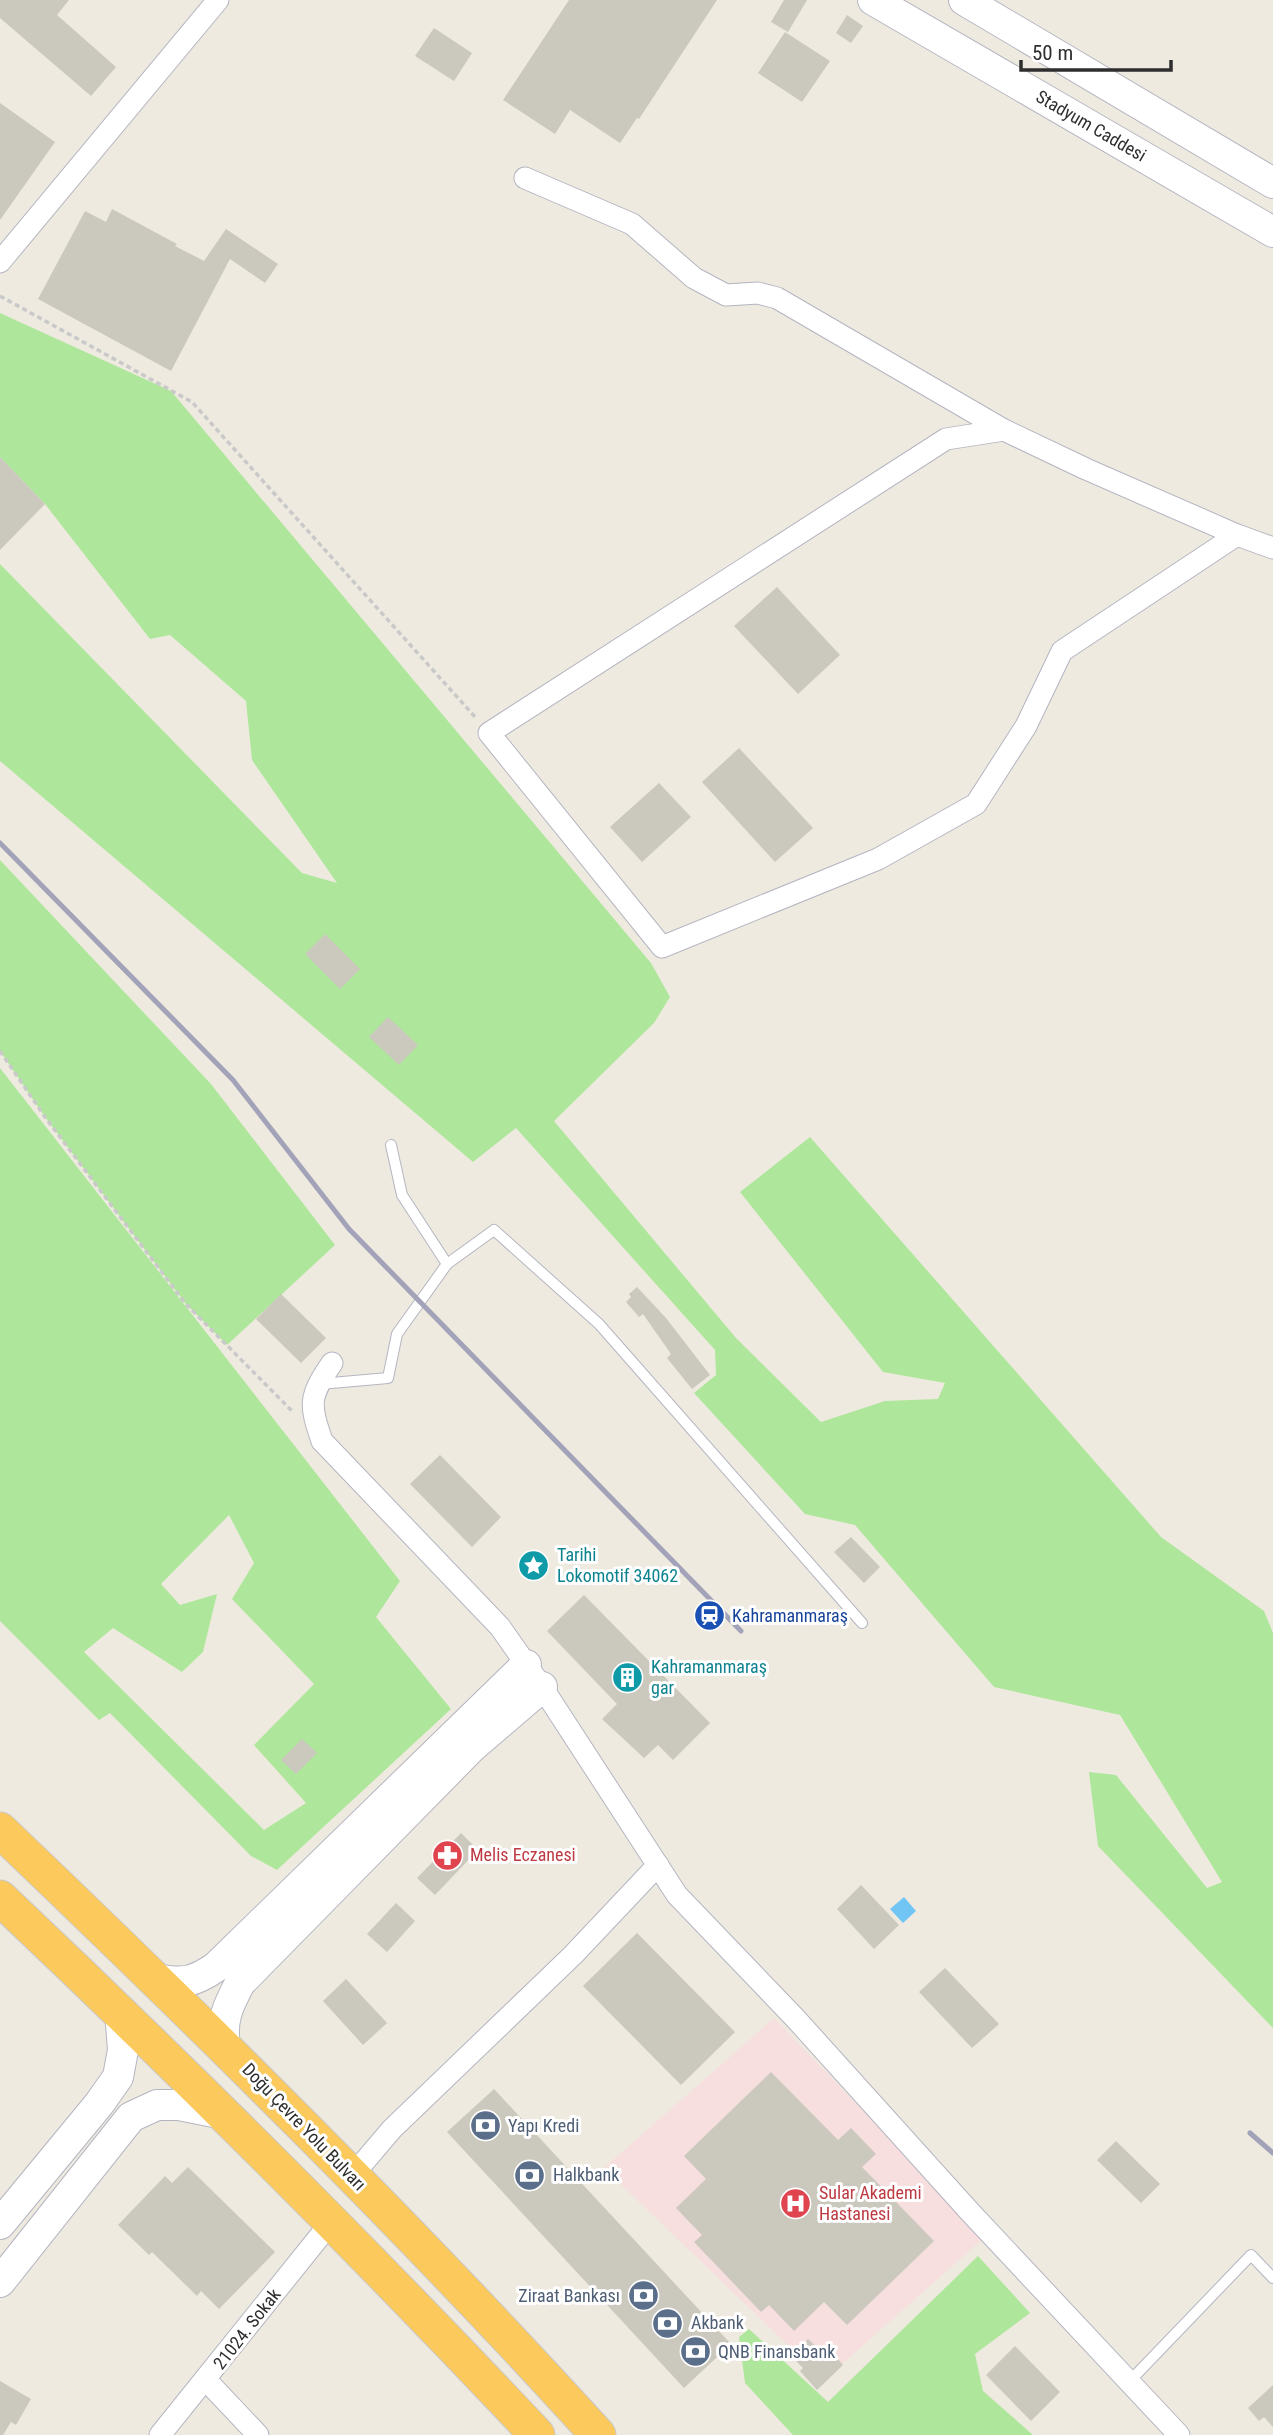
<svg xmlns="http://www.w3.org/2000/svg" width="1273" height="2435" font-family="'Roboto Condensed',sans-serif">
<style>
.medical{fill:#f6dfde}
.green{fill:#aee79b;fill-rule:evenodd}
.water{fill:#70c5f4}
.building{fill:#cbc8be}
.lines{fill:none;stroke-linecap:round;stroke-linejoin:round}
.service-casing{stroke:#b4b5c1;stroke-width:12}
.minor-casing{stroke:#b4b5c1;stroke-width:23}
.secondary-casing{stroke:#b4b5c1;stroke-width:32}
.trunk-casing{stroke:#c9c9c9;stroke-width:37}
.path{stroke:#c9c9c9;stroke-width:3.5;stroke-dasharray:5 3.5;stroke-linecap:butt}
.service{stroke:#fff;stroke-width:10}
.minor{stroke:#fff;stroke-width:21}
.secondary{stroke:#fff;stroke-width:30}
.trunk{stroke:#fbc95c;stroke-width:35}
.rail{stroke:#a2a3b8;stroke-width:5}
.labels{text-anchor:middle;stroke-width:6;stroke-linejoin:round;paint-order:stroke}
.street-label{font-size:18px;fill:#2e2e2e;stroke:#fff}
.culture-label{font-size:18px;fill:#0d838f;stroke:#fff;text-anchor:start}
.transit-label{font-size:18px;fill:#164399;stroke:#fff;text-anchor:start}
.health-label{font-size:18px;fill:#be3a42;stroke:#fff;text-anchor:start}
.service-label{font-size:18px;fill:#4e5e75;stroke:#fff;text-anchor:start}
</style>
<rect width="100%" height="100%" fill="#efeae0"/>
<path class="medical" d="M774,2018L985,2237L824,2380L604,2168Z"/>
<g class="green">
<path d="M0,313L171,391L651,963L670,997L654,1023L554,1121L736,1338L821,1422L885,1401L938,1399L945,1383L883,1372L740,1192L810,1137L1161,1537L1264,1611L1273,1633V2028L1098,1846L1089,1772L1116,1775L1207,1888L1222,1882L1120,1715L994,1687L855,1525L805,1514L694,1393L716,1375L715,1350L516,1128L473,1162L0,761V564L302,873L337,883L252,760L246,701L170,635L150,639L45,504L0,457Z"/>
<path d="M0,860L211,1084L335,1245L227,1345L185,1303L45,1117L0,1051Z"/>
<path d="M0,1068L400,1581L376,1617L451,1709L277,1870L251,1856L110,1713L99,1720L0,1621ZM229,1515L254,1563L232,1599L314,1684L254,1745L306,1803L264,1830L84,1652L113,1628L182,1672L203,1652L217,1594L180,1605L161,1584Z"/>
<path d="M978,2256L1030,2313L975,2354L983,2391L1033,2435H793L745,2383L739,2337L749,2329L828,2402Z"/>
</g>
<path class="water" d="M904,1897L916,1911L903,1923L890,1909Z"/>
<g class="building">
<path d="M0,0H69L57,15L116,67L91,96L0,18Z"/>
<path d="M569,0H717L639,119L637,118L620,143L570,110L555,134L503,100Z"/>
<path d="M784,0H807L788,32L771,22Z"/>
<path d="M847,15L863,26L851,43L836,33Z"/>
<path d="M434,28L472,53L454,81L415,56Z"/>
<path d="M785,32L830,61L802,102L758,73Z"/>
<path d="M0,103L55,142L0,220Z"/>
<path d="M112,209L177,244L175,246L204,261L226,229L278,264L265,283L230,259L171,371L38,299L85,211L106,222Z"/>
<path d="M0,457L45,504L0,550Z"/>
<path d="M777,587L840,655L798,694L734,626Z"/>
<path d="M739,748L813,828L775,862L702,782Z"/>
<path d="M659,783L691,817L642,862L610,827Z"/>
<path d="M325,934L360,969L340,989L305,954Z"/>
<path d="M388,1017L418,1045L399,1065L369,1037Z"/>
<path d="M637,1287L666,1318L710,1375L692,1389L667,1358L671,1354L643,1314L639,1317L626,1302L631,1297L629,1294Z"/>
<path d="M281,1294L326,1338L301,1363L256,1319Z"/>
<path d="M440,1455L501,1517L472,1547L410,1484Z"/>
<path d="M851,1537L880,1567L864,1583L834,1552Z"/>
<path d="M584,1595L710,1723L673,1760L658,1745L644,1758L602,1719L617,1704L547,1631Z"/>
<path d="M302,1739L317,1753L296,1774L281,1760Z"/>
<path d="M461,1833L478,1850L435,1895L417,1878Z"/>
<path d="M861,1885L899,1925L874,1949L837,1909Z"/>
<path d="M396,1903L415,1921L387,1952L367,1934Z"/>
<path d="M637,1933L735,2032L681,2085L583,1986Z"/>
<path d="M945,1968L999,2024L972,2048L919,1992Z"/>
<path d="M346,1979L387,2023L363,2045L323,2001Z"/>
<path d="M771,2072L838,2140L851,2128L876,2154L862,2167L934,2241L847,2325L824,2302L794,2331L769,2305L761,2312L694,2242L702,2235L676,2208L706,2179L684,2156Z"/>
<path d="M494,2089L731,2344L684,2388L447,2132Z"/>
<path d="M1116,2141L1160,2184L1141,2203L1097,2160Z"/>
<path d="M188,2167L275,2252L219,2309L201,2291L197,2296L152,2252L149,2255L118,2225L165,2176L172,2183Z"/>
<path d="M808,2339L821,2351L826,2346L843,2365L817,2390L800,2371L803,2368L791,2356Z"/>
<path d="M1015,2346L1060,2392L1031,2421L986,2375Z"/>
<path d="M0,2381L31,2399L16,2425L11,2422L3,2435H0Z"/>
<path d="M1273,2385V2427L1264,2417L1259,2421L1248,2408Z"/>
</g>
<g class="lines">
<defs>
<g id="service">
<path d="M447,1264L494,1230L599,1324L862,1623"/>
<path d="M320,1384L388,1378L397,1334L447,1264L402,1195L391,1145"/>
<path d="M1128,2383L1251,2255L1273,2278"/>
</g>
<g id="minor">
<path d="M525,178L632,224L694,278L726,295L758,293L777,298L1004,430L1086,469L1237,535L1273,548"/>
<path d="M0,262L218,0"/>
<path d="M1004,430L946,439L489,733L662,947L878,859L976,804L1026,726L1062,651L1237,535"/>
<path d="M332,1363C309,1397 309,1403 322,1441L500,1627L542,1687L677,1895L795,2018L970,2212L1179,2435"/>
<path d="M352,2176L392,2129L573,1955L658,1865"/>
<path d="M206,2380L258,2435"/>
<path d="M160,2435L332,2221"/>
</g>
<g id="secondary">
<path d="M873,0L1273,232"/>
<path d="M964,0L1273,183"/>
<path d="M156,1979C182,1984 193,1983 216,1967L526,1665"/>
<path d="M225,2046C221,2019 228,2006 240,1983L472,1747L542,1687"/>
<path d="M0,2224L99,2104L118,2077L123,2050L120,2011"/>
<path d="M0,2282L131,2117L157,2105H179L224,2114"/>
</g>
<g id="trunk">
<path d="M0,1830C205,2026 407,2225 598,2435"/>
<path d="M0,1898C184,2072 364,2251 537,2435"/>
</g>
</defs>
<use href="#service" class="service-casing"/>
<use href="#minor" class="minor-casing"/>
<use href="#secondary" class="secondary-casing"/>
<use href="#trunk" class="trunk-casing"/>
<g class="path">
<path d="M0,296L192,402L476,718"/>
<path d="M0,1051L45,1117L185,1303L294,1413"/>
</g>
<use href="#service" class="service"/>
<use href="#minor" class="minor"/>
<use href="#secondary" class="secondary"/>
<use href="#trunk" class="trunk"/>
<g class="rail">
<path d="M0,843L233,1080L349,1229L741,1631"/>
<path d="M1250,2133L1273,2153"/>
</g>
</g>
<defs>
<symbol id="sight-disc" viewBox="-11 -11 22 22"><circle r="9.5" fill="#0f9aa8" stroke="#fff"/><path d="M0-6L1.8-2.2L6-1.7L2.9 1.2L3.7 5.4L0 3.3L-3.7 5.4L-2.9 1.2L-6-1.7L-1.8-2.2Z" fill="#fff"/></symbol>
<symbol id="station-disc" viewBox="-11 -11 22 22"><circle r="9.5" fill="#1a4fb4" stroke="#fff"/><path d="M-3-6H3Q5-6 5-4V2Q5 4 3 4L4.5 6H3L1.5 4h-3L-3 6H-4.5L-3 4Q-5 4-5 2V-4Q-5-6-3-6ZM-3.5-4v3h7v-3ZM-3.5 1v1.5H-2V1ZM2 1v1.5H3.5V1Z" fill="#fff"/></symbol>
<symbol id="building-disc" viewBox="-11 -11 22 22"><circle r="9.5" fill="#0f9aa8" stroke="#fff"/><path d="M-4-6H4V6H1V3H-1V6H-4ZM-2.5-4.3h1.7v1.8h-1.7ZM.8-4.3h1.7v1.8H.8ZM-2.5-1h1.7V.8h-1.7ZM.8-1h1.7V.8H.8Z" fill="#fff"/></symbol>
<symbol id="pharmacy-disc" viewBox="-11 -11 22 22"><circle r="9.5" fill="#e0444e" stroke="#fff"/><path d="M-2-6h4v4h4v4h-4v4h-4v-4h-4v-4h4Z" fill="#fff"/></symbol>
<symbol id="bank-disc" viewBox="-11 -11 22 22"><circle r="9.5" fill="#5c6f8a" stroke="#fff"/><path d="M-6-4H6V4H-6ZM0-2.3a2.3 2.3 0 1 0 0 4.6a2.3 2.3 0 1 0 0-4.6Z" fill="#fff"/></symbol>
<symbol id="hospital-disc" viewBox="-11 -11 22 22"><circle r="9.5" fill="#e0444e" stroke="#fff"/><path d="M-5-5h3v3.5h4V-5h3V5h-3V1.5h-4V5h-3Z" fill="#fff"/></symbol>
</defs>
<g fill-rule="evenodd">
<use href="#sight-disc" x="516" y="1548" width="35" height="35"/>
<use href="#station-disc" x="692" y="1598" width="35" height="35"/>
<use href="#building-disc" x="610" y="1660" width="35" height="35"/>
<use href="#pharmacy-disc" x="430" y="1838" width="35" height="35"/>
<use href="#bank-disc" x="468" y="2108" width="35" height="35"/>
<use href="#bank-disc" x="512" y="2158" width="35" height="35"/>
<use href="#hospital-disc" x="778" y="2186" width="35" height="35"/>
<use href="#bank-disc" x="626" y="2278" width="35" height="35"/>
<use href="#bank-disc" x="650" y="2306" width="35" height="35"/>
<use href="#bank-disc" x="678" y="2334" width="35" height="35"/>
</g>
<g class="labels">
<g class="street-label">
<text transform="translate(1091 126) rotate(30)" y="6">Stadyum Caddesi</text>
<text transform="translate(304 2127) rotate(46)" y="6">Doğu Çevre Yolu Bulvarı</text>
<text transform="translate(247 2329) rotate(-52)" y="6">21024. Sokak</text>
</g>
<g class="culture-label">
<text x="557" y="1561">Tarihi<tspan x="557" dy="21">Lokomotif 34062</tspan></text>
<text x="651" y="1673">Kahramanmaraş<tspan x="651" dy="21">gar</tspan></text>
</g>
<g class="transit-label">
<text x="732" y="1622">Kahramanmaraş</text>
</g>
<g class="health-label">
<text x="470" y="1861">Melis Eczanesi</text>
<text x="819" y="2199">Sular Akademi<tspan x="819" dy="21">Hastanesi</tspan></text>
</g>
<g class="service-label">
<text x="508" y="2132">Yapı Kredi</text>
<text x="553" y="2181">Halkbank</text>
<text x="620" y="2302" text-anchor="end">Ziraat Bankası</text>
<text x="691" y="2329">Akbank</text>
<text x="718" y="2358">QNB Finansbank</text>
</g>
</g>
<path d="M1021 60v10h150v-10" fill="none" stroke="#2e2e2e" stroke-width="3.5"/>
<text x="1032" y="60" font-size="21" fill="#2e2e2e" stroke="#ffffff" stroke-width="5" paint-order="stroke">50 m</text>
</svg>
